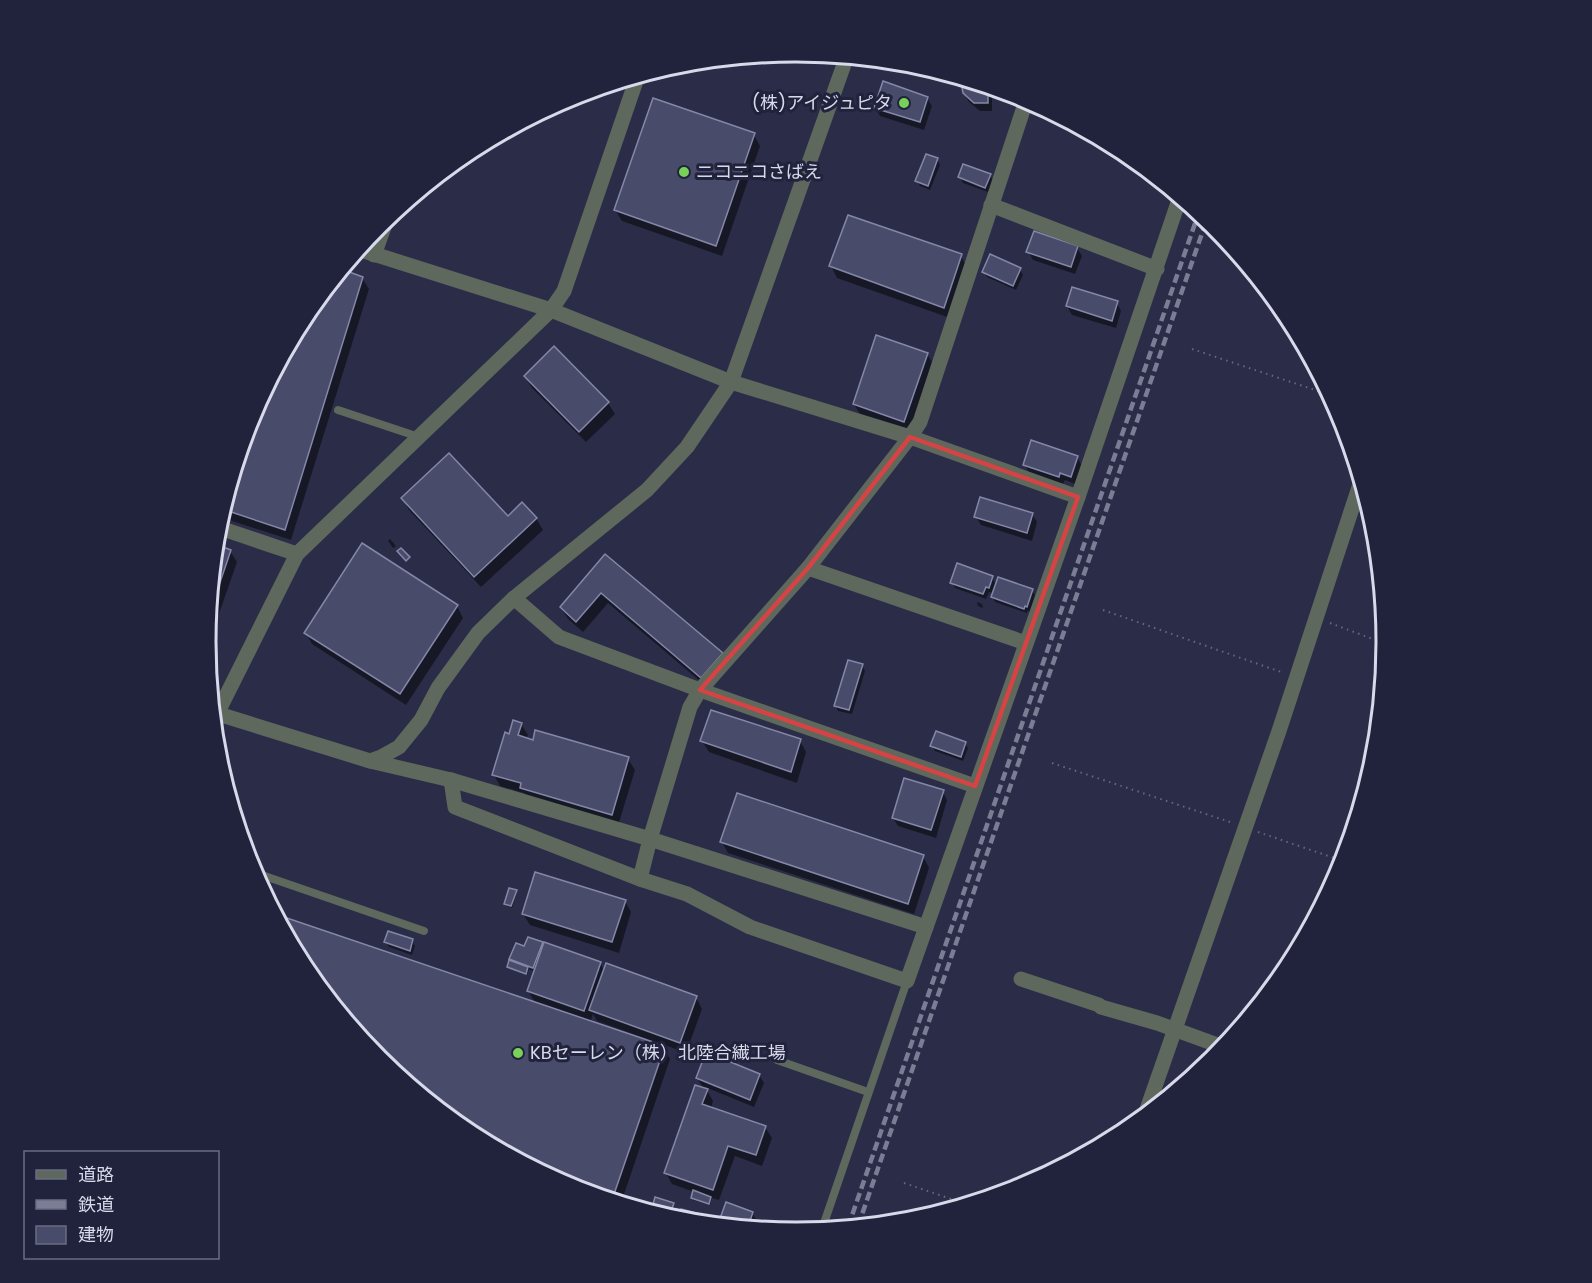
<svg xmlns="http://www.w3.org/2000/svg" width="1592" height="1283" font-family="Poppins,'Noto Sans JP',sans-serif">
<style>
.shadow{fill:#0007;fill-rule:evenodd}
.building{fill:#484b69;stroke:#8487a8;stroke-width:1.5}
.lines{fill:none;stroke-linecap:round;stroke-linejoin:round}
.path{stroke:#666880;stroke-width:2;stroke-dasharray:1.5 4.5;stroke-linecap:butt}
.service{stroke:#5f685c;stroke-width:8}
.minor{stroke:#5f685c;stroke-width:15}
.tertiary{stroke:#5f685c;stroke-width:15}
.rail{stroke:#7b7d94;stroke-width:4.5;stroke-dasharray:9 4.5;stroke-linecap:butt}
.marked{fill:none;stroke:#d64345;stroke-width:4.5;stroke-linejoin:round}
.poi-dot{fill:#78d258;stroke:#21233d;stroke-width:2}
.labels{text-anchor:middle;stroke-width:6;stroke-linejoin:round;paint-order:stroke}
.poi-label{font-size:18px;fill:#d8daec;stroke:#21233d;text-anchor:start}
.rim{fill:none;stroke:#d8daec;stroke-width:3}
</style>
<rect width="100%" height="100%" fill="#2b2d48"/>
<g class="shadow">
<path d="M962,78L992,87V111H980L969,102L964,93Z"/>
<path d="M927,98L932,106L924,130L880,116L875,108Z"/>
<path d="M754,135L760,146L722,256L622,221L615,210Z"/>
<path d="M937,159L940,165L930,190L920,186L917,181Z"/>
<path d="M990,175L993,181L988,192L963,183L960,177Z"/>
<path d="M1077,248L1082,256L1075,274L1033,260L1028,251Z"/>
<path d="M961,256L967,267L950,318L837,278L831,266Z"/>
<path d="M1020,270L1023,275L1016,290L987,277L984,272Z"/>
<path d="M362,278L369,289L291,540L220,517L251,415L305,313Z"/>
<path d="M1117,303L1121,311L1116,328L1072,315L1067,306Z"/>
<path d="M927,354L934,365L911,433L861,416L854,404Z"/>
<path d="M525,377L608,403L615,414L586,442L532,388Z"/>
<path d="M1077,457L1082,466L1075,484L1065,480L1063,484L1029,473L1025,465Z"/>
<path d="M403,499L508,518H536L543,530L481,587L409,510Z"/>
<path d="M1032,514L1037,522L1032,541L981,525L976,517Z"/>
<path d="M390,539L396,546L393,548L388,541Z"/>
<path d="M215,546L230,551L237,562L206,651V641Z"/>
<path d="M605,556L722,654L708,688L608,603L583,632L568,619L561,608Z"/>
<path d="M992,577L996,585L1032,590L1035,595L1030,611H1027V613L995,602L992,597L993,593L989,592L986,599L955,588L952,582Z"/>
<path d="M977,602L982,604L983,608L978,606Z"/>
<path d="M457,606L463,618L406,705L312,644L306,633Z"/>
<path d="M862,665L865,671L852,714L838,711L835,705Z"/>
<path d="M521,724L528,735L526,739L628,759L635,770L618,826L528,800L524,793L500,786L494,775L510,736Z"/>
<path d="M702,741H800L806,752L797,783L709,752Z"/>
<path d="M965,743L968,748L963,761L935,751L932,746Z"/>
<path d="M943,792L947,800L936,838L898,826L893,818Z"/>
<path d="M722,842L923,856L929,868L914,914L728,853Z"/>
<path d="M516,891L517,893L512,908L507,906L506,904Z"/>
<path d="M625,901L631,912L619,953L530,925L523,914Z"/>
<path d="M276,916L536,1004L528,991L535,972L529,969L527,975L508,967L513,963L511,959L525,948L542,943L544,947L600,963L605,972L696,997L702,1009L686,1053L662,1044L670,1059L621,1203L570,1187L468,1132L378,1059L305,969ZM513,959L541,969L540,972L513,962ZM593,1014L597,1021L647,1039V1042L590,1023Z"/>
<path d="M412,941L415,946L412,955L389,947L386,942Z"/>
<path d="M759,1075L764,1083L754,1107L705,1087L713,1101L711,1108L765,1127L772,1138L762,1166L735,1156L719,1200L712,1198L710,1205L693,1200L694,1192L672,1184L666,1173L704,1089L697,1078Z"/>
<path d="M673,1204L676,1210L673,1218L652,1212Z"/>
<path d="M727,1204L752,1213L757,1221L755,1228L720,1224Z"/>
</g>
<g class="building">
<path d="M960,77L988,86V103H974L963,93Z"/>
<path d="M883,81L928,97L920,122L874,108Z"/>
<path d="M653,98L755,133L716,246L614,210Z"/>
<path d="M926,154L938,158L928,186L915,181Z"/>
<path d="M963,164L991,174L985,188L958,177Z"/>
<path d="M848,215L962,254L944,308L829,266Z"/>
<path d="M1034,231L1078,246L1071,267L1026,252Z"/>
<path d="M990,254L1021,268L1013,286L982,272Z"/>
<path d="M341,269L363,277L285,530L222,509L251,415L305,313Z"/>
<path d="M1072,287L1118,301L1112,321L1066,306Z"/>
<path d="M876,335L928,353L904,422L853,404Z"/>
<path d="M554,346L609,402L579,432L524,376Z"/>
<path d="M1031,440L1078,456L1071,477L1060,473L1059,477L1023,465Z"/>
<path d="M449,453L508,516L522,502L537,518L474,577L401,498Z"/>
<path d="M980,497L1033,513L1027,533L974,517Z"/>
<path d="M362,543L458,605L400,694L304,633Z"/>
<path d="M215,544L231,550L208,618Z"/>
<path d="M401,548L410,557L406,561L397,551Z"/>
<path d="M605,554L723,653L701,678L601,593L576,622L560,607Z"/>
<path d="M957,563L993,576L989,588L986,587L983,594L950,583Z"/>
<path d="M998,577L1033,589L1027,607L1025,606L1024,609L991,597Z"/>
<path d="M848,660L863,664L849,710L834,706Z"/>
<path d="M711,710L801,739L791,772L700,741Z"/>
<path d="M513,720L522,723L518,735L533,740L535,730L629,757L612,815L520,788L521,783L492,775L505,732L509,734Z"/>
<path d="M936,731L966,742L961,757L930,746Z"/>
<path d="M904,778L944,790L931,830L892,818Z"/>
<path d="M737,793L924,855L908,904L720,842Z"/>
<path d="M535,872L626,900L612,942L522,914Z"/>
<path d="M509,888L517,890L511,906L504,904Z"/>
<path d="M275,914L665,1046L612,1200L570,1187L468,1132L378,1059L305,969Z"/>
<path d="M388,931L413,939L410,951L384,942Z"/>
<path d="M528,937L543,942L533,968L509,959L516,943L524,946Z"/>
<path d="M544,942L601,962L584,1011L527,991Z"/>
<path d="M509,960L528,967L526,974L507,967Z"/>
<path d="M606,963L697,996L680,1043L589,1010Z"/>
<path d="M706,1052L760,1074L750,1100L696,1078Z"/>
<path d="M695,1085L708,1089L702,1104L766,1126L756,1155L728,1146L713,1190L664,1173Z"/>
<path d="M693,1190L711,1197L709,1204L691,1198Z"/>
<path d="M655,1197L674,1203L669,1217L651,1212Z"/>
<path d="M726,1202L753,1212L748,1227L718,1224Z"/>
<path d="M681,1209L704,1215L702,1223L678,1220Z"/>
</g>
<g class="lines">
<g class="path">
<path d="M1192,349L1330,395"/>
<path d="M1103,610L1284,673"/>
<path d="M1330,623L1386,644"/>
<path d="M1052,763L1233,823"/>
<path d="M1258,832L1343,861"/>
<path d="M904,1183L966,1204"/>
</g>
<g class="service">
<path d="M338,410L419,437"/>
<path d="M253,872L424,931"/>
<path d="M777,1060L868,1092"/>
<path d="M822,1229L907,981"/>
</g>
<g class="minor">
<path d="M991,205L1157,269"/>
<path d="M358,249L551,310L731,382L910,437L1078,497"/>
<path d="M374,255L388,216"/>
<path d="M217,527L297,554"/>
<path d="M808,568L1026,643"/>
<path d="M514,598L559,637L700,690L975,786"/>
<path d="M212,712L370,761L451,780L650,839L926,927"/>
<path d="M217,714L297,554L551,310L564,291L638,75"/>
<path d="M451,780L455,807L640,879L687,894L750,927L907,981L1078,497L1180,197"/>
<path d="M640,879L650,839L690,707L700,690L808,568L910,437L920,422L1027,98"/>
<path d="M1021,979L1099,1005L1101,1007L1157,1023L1223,1047"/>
</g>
<g class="tertiary">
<path d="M370,761L381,757L399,747L421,720L438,688L478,633L514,598L647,490L687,447L731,382L847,56"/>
<path d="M1145,1115L1279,731L1361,481"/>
</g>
<g class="rail">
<path d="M858,1226L1207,219"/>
<path d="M848,1227L1199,212"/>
</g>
</g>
<path class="marked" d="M910,437L1078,497L975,786L700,690L808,568Z"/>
<g class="poi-dot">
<circle cx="904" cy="103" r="6"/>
<circle cx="684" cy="172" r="6"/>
<circle cx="518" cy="1053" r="6"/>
</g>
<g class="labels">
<g class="poi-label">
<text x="892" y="109" text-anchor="end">(株)アイジュピタ</text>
<text x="696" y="178">ニコニコさばえ</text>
<text x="530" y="1059">KBセーレン（株）北陸合繊工場</text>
</g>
</g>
<path d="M0 0H1592V1283H0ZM216 642a580 580 0 1 1 1160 0a580 580 0 1 1-1160 0Z" fill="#21233d" fill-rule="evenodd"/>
<path class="rim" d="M216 642a580 580 0 1 1 1160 0a580 580 0 1 1-1160 0Z"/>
<rect x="24" y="1151" width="195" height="108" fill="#21233d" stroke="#6a6c83" stroke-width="1.5"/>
<rect x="36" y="1170" width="30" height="9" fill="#5f685c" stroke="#6a6c83" stroke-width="1.5"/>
<text x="78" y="1181" font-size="18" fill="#d8daec">道路</text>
<rect x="36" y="1200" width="30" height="9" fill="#7b7d94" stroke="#6a6c83" stroke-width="1.5"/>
<text x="78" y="1211" font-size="18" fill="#d8daec">鉄道</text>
<rect x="36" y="1226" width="30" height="18" fill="#484b69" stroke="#6a6c83" stroke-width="1.5"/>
<text x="78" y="1241" font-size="18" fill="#d8daec">建物</text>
</svg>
